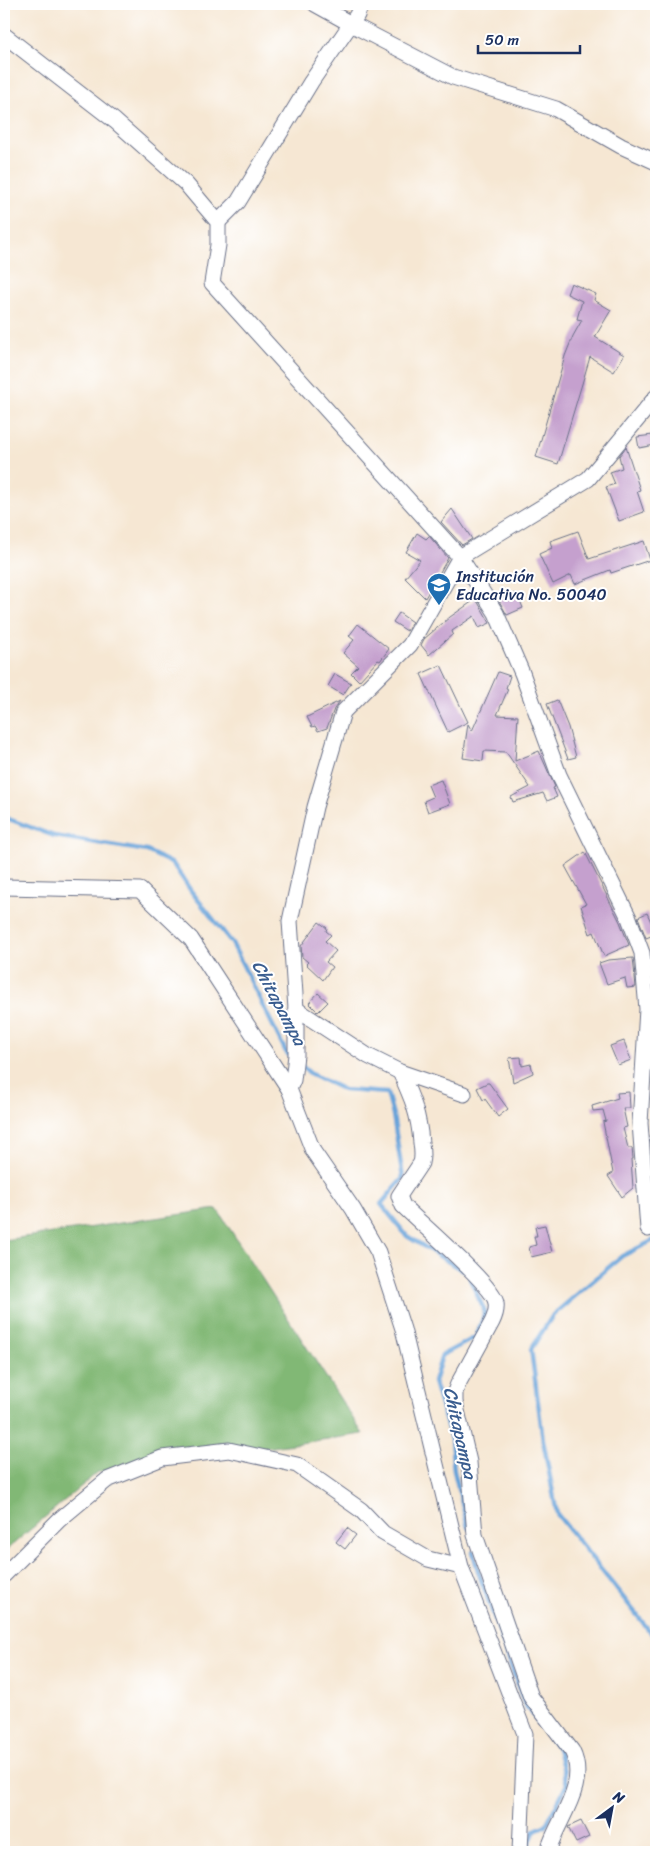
<svg xmlns="http://www.w3.org/2000/svg" width="660" height="1856" font-family="Sriracha,sans-serif">
<style>
.forest{fill:#81b875;stroke:#4e746a}
.lines{fill:none;stroke-linecap:round;stroke-linejoin:round}
.stream{stroke:#68a3d9;stroke-width:4.5}
.building{fill:#c5a0ce}
.minor-casing{stroke:#686f87;stroke-width:17}
.minor{stroke:#fff;stroke-width:15}
.labels{text-anchor:middle;stroke-width:4;stroke-linejoin:round;paint-order:stroke}
.poi-label{font-size:16px;fill:#1b2f5e;stroke:#fff;text-anchor:start}
.water-label{font-size:18px;font-style:italic;fill:#3a5d8f;stroke:#fff}
</style>
<rect width="100%" height="100%" fill="#fff"/>
<filter id="ink" filterUnits="userSpaceOnUse"><feTurbulence type="fractalNoise" baseFrequency=".02" numOctaves="2"/><feDisplacementMap in="SourceGraphic" scale="10" xChannelSelector="R" yChannelSelector="G"/><feConvolveMatrix kernelMatrix="1 2 1 2 8 2 1 2 1" color-interpolation-filters="sRGB"/></filter>
<filter id="wash" filterUnits="userSpaceOnUse"><feTurbulence type="fractalNoise" baseFrequency=".0096" numOctaves="4" result="noise"/><feDisplacementMap in="SourceGraphic" scale="20" xChannelSelector="R" yChannelSelector="G"/><feGaussianBlur stdDeviation="1.12" result="paint"/><feColorMatrix in="noise" values="0 0 0 0 0 0 0 0 0 0 0 0 0 0 0 0 0 1.4 0 .05"/><feComposite in="paint" operator="in"/></filter>
<g filter="url(#wash)">
<rect width="100%" height="100%" fill="#f6e7d3"/>
<path class="forest" d="M217,1209L363,1434L98,1472L4,1552V1240Z"/>
<g class="lines">
<g class="stream">
<path d="M4,819L6,818L54,836L147,851L173,864L191,891L232,943L286,1052L292,1058"/>
<path d="M298,1063L311,1074L344,1090L387,1093L393,1115L403,1178L381,1204L407,1236L462,1270"/>
<path d="M656,1239L622,1256L553,1315L531,1349L543,1440L557,1514L656,1639"/>
<path d="M468,1527L454,1471L451,1439L434,1382L442,1355L476,1337L485,1312L470,1279"/>
<path d="M473,1552L478,1571L525,1705L558,1748L567,1784L546,1825L535,1830L527,1848L529,1852"/>
</g>
</g>
<g id="blocks">
<g class="building">
<path d="M571,283L596,294L594,300L611,310L595,337L624,355L614,372L590,357L558,464L536,457L565,356L573,336L582,320L577,319L582,301L567,294Z"/>
<path d="M653,435L655,445L639,448L637,437Z"/>
<path d="M626,447L640,490L637,491L644,512L619,521L606,487L615,484L610,472L622,468L619,456Z"/>
<path d="M452,509L472,539L462,545L441,522Z"/>
<path d="M578,531L589,559L644,541L650,560L611,573L610,570L575,584L571,575L553,584L539,554L552,548L550,541Z"/>
<path d="M417,533L426,539L429,536L448,558L425,598L405,578L420,560L406,552Z"/>
<path d="M517,593L523,608L507,615L498,599Z"/>
<path d="M476,599L490,623L479,628L474,616L452,631L453,634L429,655L421,645L424,639L450,617Z"/>
<path d="M399,613L412,622L407,631L393,622Z"/>
<path d="M358,624L389,649L380,661L378,660L359,681L351,673L358,666L343,653L354,640L349,636Z"/>
<path d="M441,665L468,722L448,732L421,674Z"/>
<path d="M498,672L510,676L506,688L508,689L497,715L518,716L515,761L539,751L555,787L553,788L557,797L547,801L543,793L513,802L511,797L530,787L506,752L484,751L483,761L463,758L468,724L472,731Z"/>
<path d="M335,674L351,683L343,695L328,686Z"/>
<path d="M557,700L568,727L576,757L568,759L547,704Z"/>
<path d="M340,701L334,709L327,728L318,731L315,726L312,727L307,717Z"/>
<path d="M441,780L450,804L428,812L424,801L433,797L428,785Z"/>
<path d="M585,852L620,922L629,945L604,956L594,932L590,934L581,906L586,904L565,866Z"/>
<path d="M647,913L652,924L656,922V934L646,938L638,917Z"/>
<path d="M319,922L327,928L326,931L331,935L325,941L336,951L326,962L332,967L323,980L306,964L308,962L302,957L301,946Z"/>
<path d="M633,958L636,987L627,988L625,978L607,984L599,963L608,960Z"/>
<path d="M318,993L328,1002L318,1012L309,1003Z"/>
<path d="M624,1041L631,1060L618,1065L610,1046Z"/>
<path d="M521,1057L522,1066L531,1064L533,1073L513,1082L509,1058Z"/>
<path d="M487,1083H489L508,1109L498,1117L485,1099L483,1100L477,1088Z"/>
<path d="M629,1092L630,1108H623L627,1127L623,1128L628,1148H632L633,1159H631L633,1188L622,1197L608,1176L613,1173L603,1122L606,1121L603,1110L593,1111L592,1106L618,1098L617,1093Z"/>
<path d="M545,1225L552,1252L531,1257L529,1247L536,1245L534,1236H537L535,1227Z"/>
<path d="M347,1528L356,1535L345,1549L336,1542Z"/>
<path d="M581,1821L589,1837L576,1843L568,1827Z"/>
</g>
</g>
</g>
<g filter="url(#ink)">
<use href="#blocks" fill-opacity="0" stroke="#686f87" stroke-width="1"/>
<g class="lines">
<defs>
<g id="minor">
<path d="M315,4L351,24L453,77L556,109L621,146L656,162"/>
<path d="M4,35L115,121L186,184L218,222V245L212,283L460,557L496,613L522,673L559,775L629,918L642,953L647,1009L640,1123L648,1229"/>
<path d="M218,222L238,202L311,82L357,15L361,4"/>
<path d="M4,887L140,890L191,939L289,1089L313,1151L353,1209L378,1252L403,1329L461,1567"/>
<path d="M296,1009L368,1056L400,1072L464,1094"/>
<path d="M400,1072C412,1098 419,1114 421,1143C422,1150 423,1156 421,1163L399,1196L403,1206C419,1222 494,1286 496,1303C497,1310 495,1316 492,1322L458,1384L455,1392V1402L469,1462L475,1535L531,1697L572,1751C588,1783 561,1815 550,1845L551,1852"/>
<path d="M289,1089L293,1080L296,1055V1009L290,921L315,807L343,712L410,645L460,557L588,479L656,397"/>
<path d="M4,1575L59,1520L107,1480L162,1458L229,1450L297,1465L361,1510L383,1533L428,1559L461,1567L525,1734L520,1852"/>
</g>
</defs>
<use href="#minor" class="minor-casing"/>
<use href="#minor" class="minor"/>
</g>
</g>
<defs>
<symbol id="school-pin" viewBox="-11 -11 22 30"><path d="M0 17L-7.5 6A9.5 9.5 0 1 1 7.5 6Z" fill="#1f6fb2" stroke="#fff"/><path d="M0-5L7-2L0 1L-7-2ZM-4 1L0 2.5L4 1V4Q0 6-4 4Z" fill="#fff"/></symbol>
</defs>
<g fill-rule="evenodd">
<use href="#school-pin" x="425" y="571" width="28" height="38"/>
</g>
<g class="labels">
<g class="poi-label">
<text x="456" y="582">Institución<tspan x="456" dy="18">Educativa No. 50040</tspan></text>
</g>
<g class="water-label">
<text transform="translate(279 1003) rotate(62)" y="6">Chitapampa</text>
<text transform="translate(460 1433) rotate(77)" y="6">Chitapampa</text>
</g>
</g>
<rect width="660" height="1856" fill="none" stroke="#fff" stroke-width="20"/>
<g transform="translate(612 1808) rotate(32)" stroke="#ffffff" stroke-width="4" paint-order="stroke">
<path d="M0-4L9 19L0 12L-9 19Z" fill="#1b2f5e"/>
<text y="-8" font-size="14" font-weight="bold" text-anchor="middle" fill="#1b2f5e">N</text>
</g>
<path d="M478 45v8h102v-8" fill="none" stroke="#1b2f5e" stroke-width="2.5"/>
<text x="485" y="45" font-size="15" fill="#1b2f5e" stroke="#ffffff" stroke-width="4" paint-order="stroke">50 m</text>
</svg>
